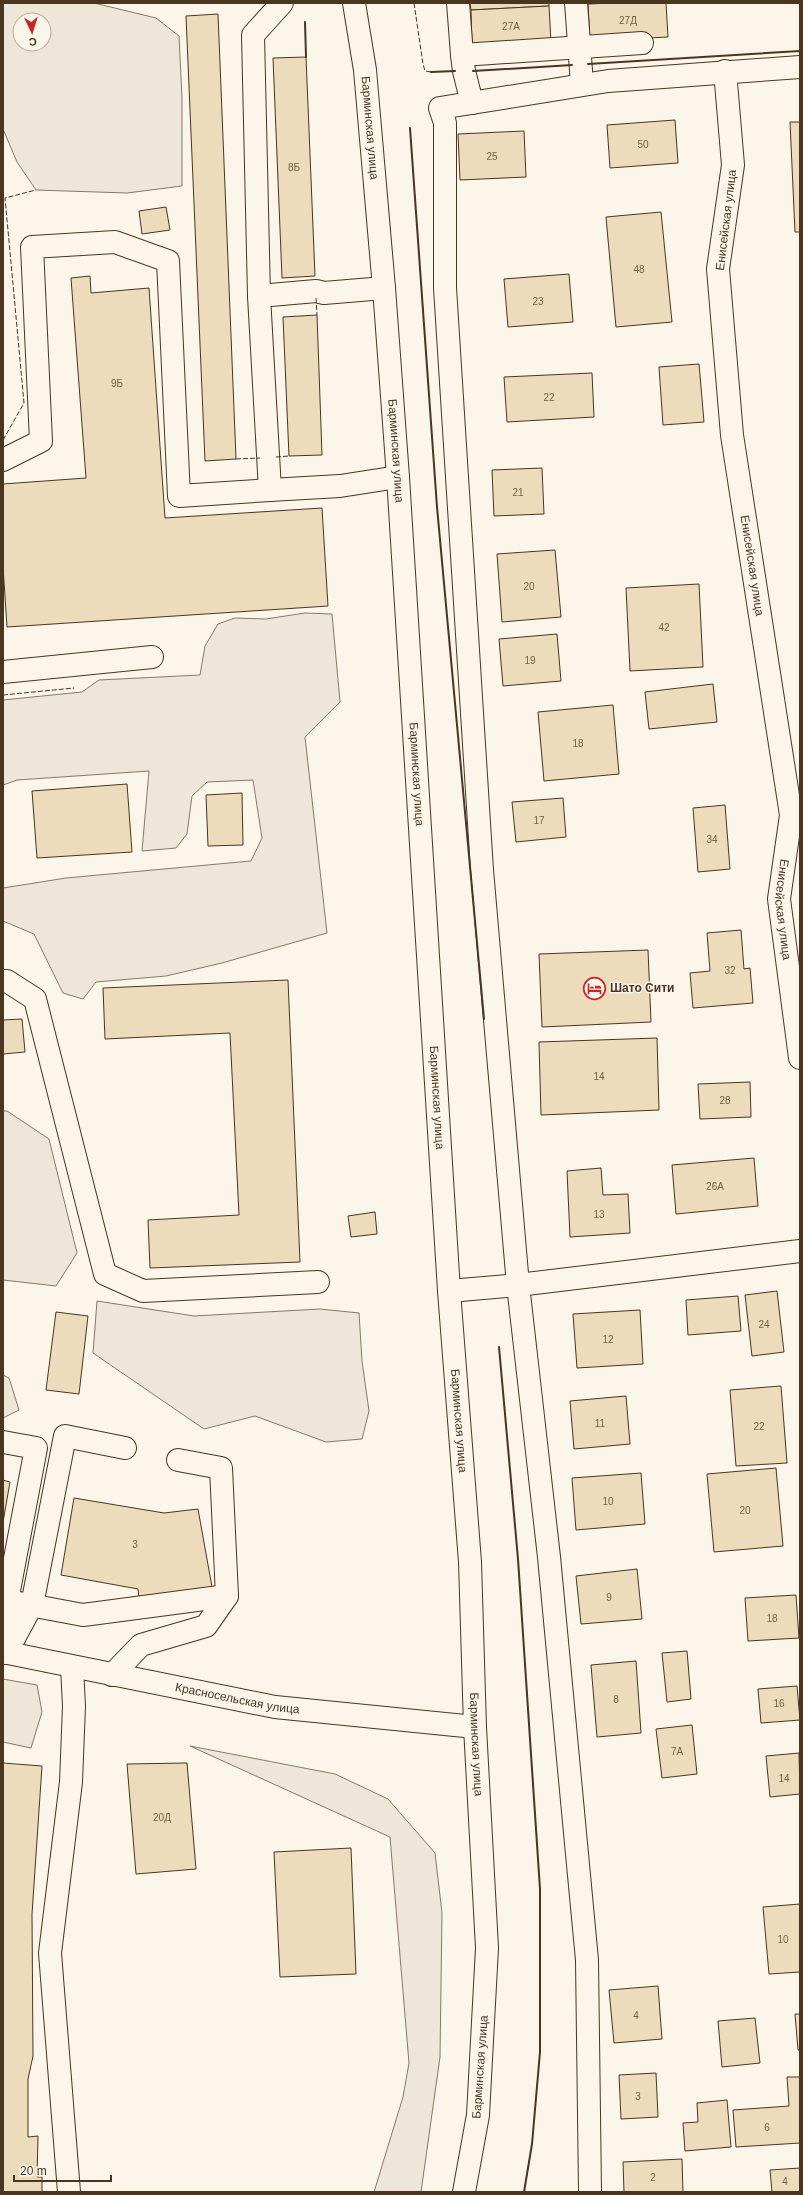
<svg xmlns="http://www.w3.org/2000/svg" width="803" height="2195" font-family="Helvetica,sans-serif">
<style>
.green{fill:#ede6d9;stroke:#887966;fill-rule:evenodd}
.building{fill:#ecdcbc;stroke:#4a3520}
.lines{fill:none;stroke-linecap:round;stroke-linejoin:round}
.minor-casing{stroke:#4a3520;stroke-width:24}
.major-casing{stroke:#4a3520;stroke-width:24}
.minor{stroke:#fbf6e9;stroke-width:22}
.major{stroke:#fbf6e9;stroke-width:22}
.fence{stroke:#4a3520;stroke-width:1;stroke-dasharray:5 2;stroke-linecap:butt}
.wall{stroke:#4a3520;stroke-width:2}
.labels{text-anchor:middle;stroke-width:3;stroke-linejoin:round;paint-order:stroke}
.number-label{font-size:10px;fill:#725f47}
.street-label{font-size:12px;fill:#4a3520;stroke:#fbf6e9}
.poi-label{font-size:12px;font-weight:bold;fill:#4a3520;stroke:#fbf6e9;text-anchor:start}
</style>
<rect width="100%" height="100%" fill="#fbf6e9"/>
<g class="green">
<path d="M3,3H94L156,18L179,36L182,98V186L127,193L36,190L17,162L3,129ZM20,20H44V44H20Z"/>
<path d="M305,613L332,614L340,702L305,737L327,933L222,963L166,976L96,982L83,999L63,993L34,934L3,921V888L66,878L251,861L262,838L253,780L207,782L192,796L187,834L176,848L142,851L149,771L17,780L3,785V700L82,692L99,680L200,675L205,646L218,624L235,618L266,619Z"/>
<path d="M3,1111H7L49,1139L77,1253L56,1286L3,1280Z"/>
<path d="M97,1301L194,1316L320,1309L359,1313L362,1361L369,1411L362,1439L326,1442L255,1416L204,1429L93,1353Z"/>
<path d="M3,1375L9,1378L19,1410L3,1418Z"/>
<path d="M3,1679L37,1685L42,1712L31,1748L3,1742Z"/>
<path d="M190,1746L335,1774L388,1799L435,1853L442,1913L440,2057L421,2192H374L403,2097L409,2063L390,1837Z"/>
</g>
<g class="building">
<path d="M470,3H549V6L471,10Z"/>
<path d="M613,3H666L668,37L590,41L588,4Z"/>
<path d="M549,6L551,42L472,46L471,10Z"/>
<path d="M218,14L236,459L205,461L186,16Z"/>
<path d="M306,57L315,276L282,278L273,58Z"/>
<path d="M675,120L678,163L610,168L607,125Z"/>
<path d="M790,122H800V232H795Z"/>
<path d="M524,131L526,177L460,180L458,134Z"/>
<path d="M166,207L170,230L142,234L139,211Z"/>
<path d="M661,212L672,322L616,327L606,217Z"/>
<path d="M569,274L573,322L508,327L504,279Z"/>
<path d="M90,276L91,293L149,288L165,518L322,508L328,606L7,627L3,566V484L86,478L71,278Z"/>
<path d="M317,315L322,455L289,456L283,317Z"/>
<path d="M699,364L704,422L663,425L659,367Z"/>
<path d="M592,373L594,417L507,422L504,377Z"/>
<path d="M542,468L544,514L494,516L492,470Z"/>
<path d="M555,550L561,617L502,622L497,554Z"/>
<path d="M699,584L703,667L630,671L626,588Z"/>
<path d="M557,634L561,681L503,686L499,639Z"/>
<path d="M713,684L717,722L649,729L645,692Z"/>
<path d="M613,705L619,774L544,781L538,712Z"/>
<path d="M127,784L132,852L37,858L32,791Z"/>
<path d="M242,793L243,845L208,846L206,795Z"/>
<path d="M563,798L566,837L516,842L512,802Z"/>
<path d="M725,805L730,869L698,872L693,808Z"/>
<path d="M741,930L744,969L750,968L753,1003L693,1008L690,973L710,971L707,933Z"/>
<path d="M648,950L651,1022L542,1027L539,954Z"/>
<path d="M288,980L300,1262L150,1268L148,1220L239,1215L230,1033L105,1039L103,988Z"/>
<path d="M22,1019L25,1052L3,1054V1020Z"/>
<path d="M657,1038L659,1110L541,1115L539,1042Z"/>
<path d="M750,1082L751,1117L700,1119L698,1084Z"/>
<path d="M754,1158L758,1206L676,1214L672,1165Z"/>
<path d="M601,1168L603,1195L628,1194L630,1233L570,1237L567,1171Z"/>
<path d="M375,1212L377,1234L351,1237L348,1216Z"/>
<path d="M777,1291L784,1352L752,1356L745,1295Z"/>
<path d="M738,1296L741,1331L688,1335L686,1300Z"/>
<path d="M640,1310L643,1364L577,1368L573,1314Z"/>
<path d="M56,1312L88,1316L79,1394L46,1390Z"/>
<path d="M781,1386L787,1463L736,1466L730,1390Z"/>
<path d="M626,1396L630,1444L574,1449L570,1401Z"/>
<path d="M776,1468L783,1546L714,1552L707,1474Z"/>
<path d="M641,1473L645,1524L576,1530L572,1478Z"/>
<path d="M3,1480L10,1482L3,1522Z"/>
<path d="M74,1498L164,1513L198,1509L212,1587L139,1598L138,1589L61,1575Z"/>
<path d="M637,1569L642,1619L581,1624L576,1576Z"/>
<path d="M796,1595L799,1638L748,1641L745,1598Z"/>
<path d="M687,1651L691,1699L667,1702L662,1653Z"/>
<path d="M636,1661L641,1733L597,1737L591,1665Z"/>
<path d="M797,1686L800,1720L761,1723L758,1689Z"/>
<path d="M692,1725L697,1774L662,1778L656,1729Z"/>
<path d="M799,1753L800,1794L770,1797L766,1756Z"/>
<path d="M3,1763L42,1766L32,1914L33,2056L28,2079V2137L38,2136L37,2177H42V2192H3Z"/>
<path d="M187,1763L196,1869L136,1874L127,1764Z"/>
<path d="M351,1848L356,1974L280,1977L274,1852Z"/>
<path d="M800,1904V1972L769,1974L763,1907Z"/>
<path d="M658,1986L662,2039L614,2043L609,1990Z"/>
<path d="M795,2014H800V2050H798Z"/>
<path d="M755,2018L760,2063L722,2067L718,2021Z"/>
<path d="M656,2073L658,2117L621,2119L619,2075Z"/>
<path d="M787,2077H800V2143L736,2147L733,2110L789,2106Z"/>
<path d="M727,2100L731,2147L685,2151L683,2123L698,2122L697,2103Z"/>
<path d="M682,2159L683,2192H624L623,2162Z"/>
<path d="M800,2168V2192H772L770,2170Z"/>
</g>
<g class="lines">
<defs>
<g id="minor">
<path d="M282,3L253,35L259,296L270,490L340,486L398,477"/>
<path d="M458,3L462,55L642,43"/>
<path d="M576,3L582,84"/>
<path d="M462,55L464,71L472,103"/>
<path id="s1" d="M725,71L733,165L718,269L732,435L791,815L779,899L800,1058"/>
<path d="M259,296L316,291L324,293L384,288"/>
<path d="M3,460L41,441L32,247L115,242L168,261L179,496L270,490"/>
<path d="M3,672L152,657"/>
<path d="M3,981H7L35,999L105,1274L143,1291L318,1282"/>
<path d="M449,1291L518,1285L800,1251"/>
<path d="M3,1442L36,1448L7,1601L6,1650"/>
<path d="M19,1603L83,1615L227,1596"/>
<path id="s2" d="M3,1652L275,1707L475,1727"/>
<path d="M6,1653L32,1605L65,1436L125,1448"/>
<path d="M112,1675L141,1645L206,1626L227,1596L221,1468L178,1460"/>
<path d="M69,2192L50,1953L71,1782L74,1706L72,1667"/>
<path d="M590,2192L587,1960L549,1557L518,1285L482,870L445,288V123L440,108L608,81L800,67"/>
</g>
<g id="major">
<path id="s3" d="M354,3L365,70L384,288L398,477L449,1291L470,1562L475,1727L487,1948L478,2115L464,2192"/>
</g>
</defs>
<use href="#minor" class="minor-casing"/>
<use href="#major" class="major-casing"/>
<use href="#minor" class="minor"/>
<use href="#major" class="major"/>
<g class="fence">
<path d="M414,3L423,64L425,71L431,72"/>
<path d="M316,298L317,315"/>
<path d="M3,440L24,403L5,198L36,190"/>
<path d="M276,457L289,456"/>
<path d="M236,459L260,458"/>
<path d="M3,695L74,688"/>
</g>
<g class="wall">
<path d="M305,22L306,57"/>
<path d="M588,64L800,51"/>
<path d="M473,71L572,65"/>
<path d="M431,72L455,71"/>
<path d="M410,128L437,507L484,1019"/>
<path d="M499,1347L518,1559L540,1889V2052L532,2144L524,2192"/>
</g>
</g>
<defs>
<symbol id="hotel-ring" viewBox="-11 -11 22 22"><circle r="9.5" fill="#fbf6e9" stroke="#c62828" stroke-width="1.5"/><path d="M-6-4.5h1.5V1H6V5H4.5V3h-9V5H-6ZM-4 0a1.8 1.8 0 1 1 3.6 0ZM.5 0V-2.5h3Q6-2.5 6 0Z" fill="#c62828"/></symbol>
</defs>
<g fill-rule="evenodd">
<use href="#hotel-ring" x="582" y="976" width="25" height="25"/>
</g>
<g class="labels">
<g class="number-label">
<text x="628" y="24">27Д</text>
<text x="511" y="30">27А</text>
<text x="643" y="148">50</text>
<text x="492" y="160">25</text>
<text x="294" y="171">8Б</text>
<text x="639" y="273">48</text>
<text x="538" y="305">23</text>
<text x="117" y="387">9Б</text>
<text x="549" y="401">22</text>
<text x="518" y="496">21</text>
<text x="529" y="590">20</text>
<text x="664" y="631">42</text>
<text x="530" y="664">19</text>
<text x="578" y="747">18</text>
<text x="539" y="824">17</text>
<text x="712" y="843">34</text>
<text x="730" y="974">32</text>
<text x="599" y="1080">14</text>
<text x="725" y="1104">28</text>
<text x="715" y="1190">26А</text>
<text x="599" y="1218">13</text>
<text x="764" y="1328">24</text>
<text x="608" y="1343">12</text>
<text x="600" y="1427">11</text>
<text x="759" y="1430">22</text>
<text x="608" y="1505">10</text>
<text x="745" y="1514">20</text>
<text x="135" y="1548">3</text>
<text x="609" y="1601">9</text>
<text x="772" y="1622">18</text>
<text x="616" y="1703">8</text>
<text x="779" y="1707">16</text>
<text x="677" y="1755">7А</text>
<text x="784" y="1782">14</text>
<text x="162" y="1821">20Д</text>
<text x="783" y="1943">10</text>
<text x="636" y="2019">4</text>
<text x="638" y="2100">3</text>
<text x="767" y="2131">6</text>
<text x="653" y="2181">2</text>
<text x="785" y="2185">4</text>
</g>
<g class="street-label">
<text dy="4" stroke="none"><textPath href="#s3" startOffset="126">Барминская улица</textPath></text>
<text transform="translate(726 220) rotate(-83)" y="4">Енисейская улица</text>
<text dy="4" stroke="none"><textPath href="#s3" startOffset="450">Барминская улица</textPath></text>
<text dy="4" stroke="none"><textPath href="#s1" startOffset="498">Енисейская улица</textPath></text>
<text dy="4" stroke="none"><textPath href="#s3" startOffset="774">Барминская улица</textPath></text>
<text dy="4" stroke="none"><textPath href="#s1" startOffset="846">Енисейская улица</textPath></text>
<text dy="4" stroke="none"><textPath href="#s3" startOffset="1098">Барминская улица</textPath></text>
<text dy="4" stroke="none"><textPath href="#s3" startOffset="1422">Барминская улица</textPath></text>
<text dy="4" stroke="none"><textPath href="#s2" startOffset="239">Красносельская улица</textPath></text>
<text dy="4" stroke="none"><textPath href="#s3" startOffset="1746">Барминская улица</textPath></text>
<text transform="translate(480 2067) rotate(-86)" y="4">Барминская улица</text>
</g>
<g class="poi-label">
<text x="610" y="992">Шато Сити</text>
</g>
</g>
<rect width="803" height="2195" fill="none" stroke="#4a3520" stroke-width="8"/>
<g transform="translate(32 32) rotate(176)"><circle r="19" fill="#fbf6e9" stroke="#b4a999"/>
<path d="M0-3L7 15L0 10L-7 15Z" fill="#c62828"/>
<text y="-6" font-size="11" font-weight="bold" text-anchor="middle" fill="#4a3520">С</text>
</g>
<path d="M14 2175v6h97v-6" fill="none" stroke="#4a3520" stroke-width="2"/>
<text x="20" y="2175" font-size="12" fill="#4a3520" stroke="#fbf6e9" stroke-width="3" paint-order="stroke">20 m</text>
</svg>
